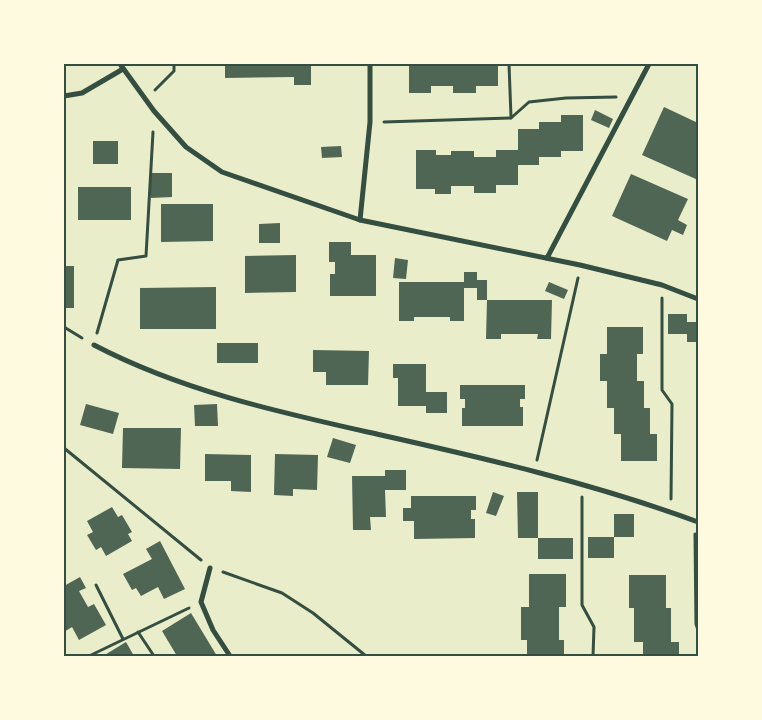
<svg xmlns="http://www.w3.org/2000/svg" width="762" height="720" font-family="'Nunito Sans',sans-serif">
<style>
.building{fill:#4f6655}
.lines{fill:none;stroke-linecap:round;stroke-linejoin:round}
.path{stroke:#344e41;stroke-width:3}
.minor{stroke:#344e41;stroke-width:5}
.neatline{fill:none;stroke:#344e41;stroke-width:2}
</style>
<rect width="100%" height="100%" fill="#e9edc9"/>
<g class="building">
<path d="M225,64H311V85H294V77L225,78Z"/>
<path d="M409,64H498V86H476V93H453V86H431V93H409Z"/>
<path d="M664,107L698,123V180L642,155Z"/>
<path d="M595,110L613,119L609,128L591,120Z"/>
<path d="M561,115H583V151H561V157H539V165H518V185H496V193H474V186H451V194H435V189H416V150H436V155H451V151H474V157H496V150H518V129H539V122H561Z"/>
<rect x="93" y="141" width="25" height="23"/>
<path d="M341,146L342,157L322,158L321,147Z"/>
<path d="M151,173H172V197L151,198Z"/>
<path d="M631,174L688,199L678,220L687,225L683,235L672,230L667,241L612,216Z"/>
<rect x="78" y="187" width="53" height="33"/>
<path d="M161,204H213V241L161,242Z"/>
<path d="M280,223V243H259V224Z"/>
<path d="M329,242H351V255H376V296H330V274H335V262H329Z"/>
<path d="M296,255V292L245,293V256Z"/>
<path d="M395,258L408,260L406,279L393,278Z"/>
<rect x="64" y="266" width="10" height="42"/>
<path d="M464,272H477V280H487V300H477V288H464V321H450V317H414V321H399V282H464Z"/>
<path d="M549,282L568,290L564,299L545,291Z"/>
<path d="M216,287V329H140V288Z"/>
<path d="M487,300H552L551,339H537L538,334H501V339H486Z"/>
<path d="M668,314H687V322H698V342H687V334H668Z"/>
<path d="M607,327H643V354H637V381H644V408H650V434H657V461H621V434H614V408H607V381H600V354H607Z"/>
<rect x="217" y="343" width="41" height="20"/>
<path d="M313,350L369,351L368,385H326V372H313Z"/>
<path d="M393,364H426V392H447V413H426V406H398V378H393Z"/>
<path d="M460,385H525V399H520V407H523V426H462V408H465V399H460Z"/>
<path d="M86,404L119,413L113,434L80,425Z"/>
<path d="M217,404L218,426H195L194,405Z"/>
<path d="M123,428H181L180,469L122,468Z"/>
<path d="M333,438L356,445L350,463L327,457Z"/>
<path d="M205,454L251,455V492L231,491V481H205Z"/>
<path d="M275,454L318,455L317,490L293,489V496L274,495Z"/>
<path d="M385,470H406V490H385L386,517H370L371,530H353L352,476H385Z"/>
<path d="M493,492L504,496L496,516L486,513Z"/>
<path d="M517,492H538V538H518Z"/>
<path d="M411,496H476V510H471V519H475V538L414,539V521H403V508H411Z"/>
<path d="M112,507L118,517L122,515L132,532L128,534L132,541L106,556L101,547L96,550L87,535L93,532L87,521Z"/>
<rect x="614" y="514" width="20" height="23"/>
<rect x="588" y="537" width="26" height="21"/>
<rect x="538" y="538" width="35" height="21"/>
<path d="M160,541L185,589L164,599L158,587L141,596L136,588L132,590L123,574L152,559L146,549Z"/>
<path d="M529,574H566V607H559V640H564V656H527V640H521V607H529Z"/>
<path d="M629,575H666V608H671V642H679V656H643V642H634V608H629Z"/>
<path d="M80,577L86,588L79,591L88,607L94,604L106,625L79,640L72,627L64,632V586Z"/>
<path d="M191,613L217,656H177L162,631Z"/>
<path d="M126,642L134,656H103Z"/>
</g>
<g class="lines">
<g class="path">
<path d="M509,64L511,117"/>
<path d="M155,90L174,71V64"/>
<path d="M511,118L529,102L566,98L616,97"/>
<path d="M384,122L511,118"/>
<path d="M662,298V390L672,404L671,499"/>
<path d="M64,327L82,338"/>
<path d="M97,333L118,260L146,256L153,132"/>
<path d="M64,448L201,560"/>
<path d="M537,460L578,278"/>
<path d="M582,497V605L594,627L593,656"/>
<path d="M695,534L696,624L698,630"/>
<path d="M223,572L282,593L313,613L366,656"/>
<path d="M96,585L123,639"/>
<path d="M138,632L154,656"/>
<path d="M89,656L189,608"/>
</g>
<g class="minor">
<path d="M120,64L154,111L186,147L222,172L360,220L580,265L662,285L698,299"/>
<path d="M64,96L82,93L123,69"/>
<path d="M360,220L370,122V64"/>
<path d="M547,258L649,64"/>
<path d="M94,345C184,392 283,413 381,435C488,459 595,484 698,522"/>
<path d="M210,568L201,602L213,630L230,656"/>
</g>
</g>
<rect width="762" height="720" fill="none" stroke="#fefae0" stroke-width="130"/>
<rect x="65" y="65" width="632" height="590" class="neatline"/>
</svg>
